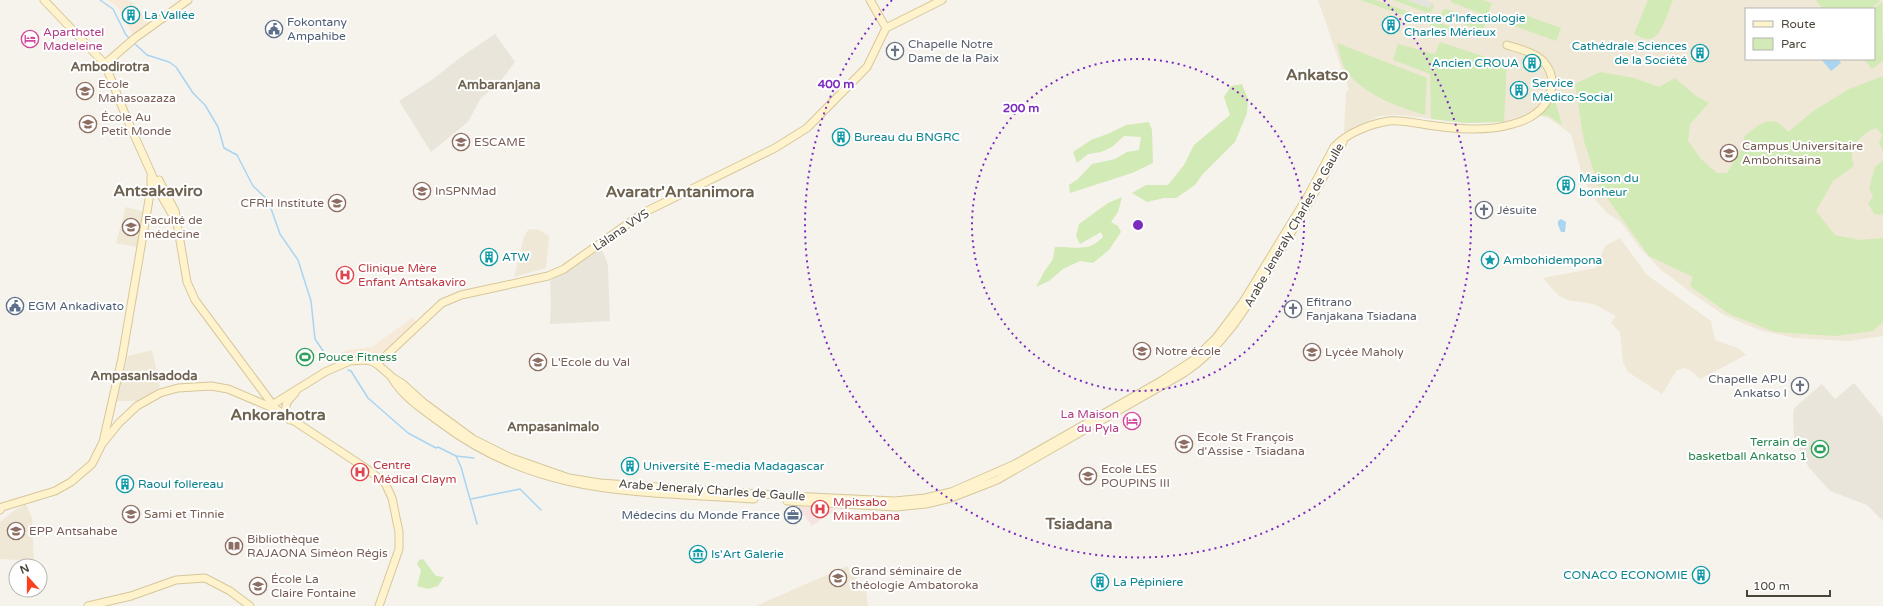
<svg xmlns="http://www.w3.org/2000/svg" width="1883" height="606" font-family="'Varela Round',sans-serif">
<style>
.residential{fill:#eae5da}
.commercial{fill:#f7ead8}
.education{fill:#efe8d6;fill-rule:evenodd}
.medical{fill:#f6e3e0}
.green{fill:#d2eab5}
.parking{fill:#e5e3e0}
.water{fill:#a9d4f2}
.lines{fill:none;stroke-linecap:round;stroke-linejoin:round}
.stream{stroke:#a9d4f2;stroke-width:1.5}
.secondary-casing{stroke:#d6c79b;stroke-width:9}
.secondary{stroke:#fff3cd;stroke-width:7}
.ring{fill:none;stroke:#7b2cbf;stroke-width:2;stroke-dasharray:2 4}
.labels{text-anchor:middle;stroke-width:4;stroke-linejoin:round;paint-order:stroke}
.culture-label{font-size:12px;fill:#0d838f;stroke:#fff;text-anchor:start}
.service-label{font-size:12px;fill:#4e5e75;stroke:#fff;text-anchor:start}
.hotel-label{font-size:12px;fill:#b23c85;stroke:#fff;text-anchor:start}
.worship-label{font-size:12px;fill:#5b616d;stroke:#fff;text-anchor:start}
.education-label{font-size:12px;fill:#785e54;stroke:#fff;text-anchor:start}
.street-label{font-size:12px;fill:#4b4439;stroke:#fff}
.health-label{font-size:12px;fill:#be3a42;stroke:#fff;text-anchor:start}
.leisure-label{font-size:12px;fill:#27864d;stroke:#fff;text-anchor:start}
.neighbourhood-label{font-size:13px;font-weight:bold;fill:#6e6250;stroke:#fff}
.district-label{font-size:16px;font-weight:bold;fill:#6e6250;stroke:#fff}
.centre{fill:#7b2cbf;stroke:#fff;stroke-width:2}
.ring-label{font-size:12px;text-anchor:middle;font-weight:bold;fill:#7b2cbf;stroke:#fff;stroke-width:4;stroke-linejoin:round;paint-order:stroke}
</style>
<rect width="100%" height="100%" fill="#f6f3ec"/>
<g class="residential">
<path d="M495,34L515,62L499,83L481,98L468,122L431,152L399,101L433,79L461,57Z"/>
<path d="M599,244L606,259L608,266L610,321L550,324L551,306L550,281Z"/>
<path d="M1854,383L1883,418V521L1867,505L1830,491L1808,466L1794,439L1793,414L1794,409L1800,403L1822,384L1835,399Z"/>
</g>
<g class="commercial">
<path d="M107,0H128L135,5L149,24L134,36L117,6Z"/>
<path d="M413,317L418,324L381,356L348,357L336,363L332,358L347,350L372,347Z"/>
</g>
<g class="education">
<path d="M1318,0H1883V336L1848,341L1795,338L1759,330L1724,315L1700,299L1661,270L1639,247L1620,221L1608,214L1591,195L1581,171L1571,134L1550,119L1538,115L1527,114L1504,122L1466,123L1400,115L1380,116L1344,133L1346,92L1349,90ZM1746,9H1874V59H1746Z"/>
<path d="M126,207L144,212L137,247L116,243Z"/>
<path d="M537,229L549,236L546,268L514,277L524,237L528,230Z"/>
<path d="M1620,238L1647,275L1711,321L1715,340L1738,348L1746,355L1700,379L1690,370L1684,368L1677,370L1662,394L1628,372L1623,362L1620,332L1611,323L1616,316L1594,304L1567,300L1558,295L1543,278L1596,268L1605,246Z"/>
<path d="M152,350L160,387L137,401H115L128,356Z"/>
<path d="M26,504L32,518L34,561L24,563V561L18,560L0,559V522L12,512Z"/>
<path d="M847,566L866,590L868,606H756Z"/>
</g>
<path class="medical" d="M793,506L815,508L836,509L812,526L801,511Z"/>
<g class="green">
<path d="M1360,0H1375L1477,36L1451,32Z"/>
<path d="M1393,0H1406L1430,8L1432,3L1434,6L1432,11L1428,13Z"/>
<path d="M1451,0H1483L1492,3L1487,16L1451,2Z"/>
<path d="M1648,0H1673C1668,10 1662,38 1649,39C1645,40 1639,36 1634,34Z"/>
<path d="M1816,0H1879L1880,1L1870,9H1823Z"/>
<path d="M1882,2L1883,61L1872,69L1864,59H1874L1873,9Z"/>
<path d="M1446,9L1484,22L1485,26L1484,29L1480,30L1443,17L1441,14L1443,10Z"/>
<path d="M1519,13L1561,28L1556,41L1514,26Z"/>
<path d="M1440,42L1507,64L1504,122L1466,123L1431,119L1430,74L1393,60L1398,44L1435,54Z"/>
<path d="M1337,43L1427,78L1425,115C1400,108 1357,92 1344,67C1341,60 1339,51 1337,43Z"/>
<path d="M1600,72L1634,78L1659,87L1675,78L1696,96L1709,103L1690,124L1688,141L1701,159L1717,173H1727L1745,144L1744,137C1759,124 1773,112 1788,132L1812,112L1849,89L1883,76V151L1879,143L1882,135L1877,128C1867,130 1853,142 1852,154C1851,157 1853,162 1854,166L1833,181L1816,211L1835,235L1860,240L1883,238V322L1873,331L1835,336L1775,332L1729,314L1690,286L1693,277L1649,256L1599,187L1584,141L1575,84Z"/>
<path d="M1242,84L1248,99L1247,113L1235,142L1202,175L1195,185L1176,198H1164L1147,202L1132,193L1146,185H1168L1184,165L1194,145L1230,115L1224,97L1231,86Z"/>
<path d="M1554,97L1562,125L1549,116L1540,115L1550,104Z"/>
<path d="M1149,122L1152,130L1153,163L1132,173L1070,193L1069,185L1078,179L1092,164L1115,159L1127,152L1139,150L1141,137L1124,136L1112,147L1101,152L1088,154L1077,163L1073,152L1091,140L1110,133L1126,125Z"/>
<path d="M1883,160V213L1881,215L1874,214L1868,203L1873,197L1869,188L1875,167Z"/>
<path d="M1122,197L1118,212L1111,222L1118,226L1121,232L1109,250L1093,263L1080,261L1063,269L1049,281L1036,287L1044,272L1053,259L1055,247C1075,246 1088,253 1103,237L1101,232L1080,244L1076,236L1079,224L1108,203Z"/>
<path d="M1824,440L1830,447L1817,457L1811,450Z"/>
<path d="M423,559L436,576L444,577L438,586L428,589L417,586L421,570L417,564L419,560Z"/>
</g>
<path class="parking" d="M1407,0H1425L1432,3L1430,8Z"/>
<g class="water">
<path d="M1821,59H1838L1841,63L1831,71Z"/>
<path d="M1561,219L1566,222L1565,232H1561L1558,225V221Z"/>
</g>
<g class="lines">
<g class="stream">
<path d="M100,0L113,9L126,35L130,39"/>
<path d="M133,42L147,55L169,62L176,67L193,93L205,105L218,127L224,148L237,155L253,186L268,200L280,234L298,260L311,301L315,339L330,361"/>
<path d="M348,370L351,371L368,398L408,433L436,448L438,447L456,456L474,458"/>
<path d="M456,456L461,467L477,524"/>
<path d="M471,499L520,489L541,510"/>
</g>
<defs>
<g id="secondary">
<path d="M44,0L105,64L127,119L161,195L177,223L187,282L195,300L276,409L367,469L385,483L392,498L399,532V549L379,606"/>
<path d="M870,0L886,28"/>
<path d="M105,64L135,38L188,0"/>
<path d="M159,180L175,211L177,221"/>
<path d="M377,364L442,303L461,295L548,276L564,269L643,213L775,148L807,128L867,67L886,28L942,0"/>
<path d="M392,378C403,397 423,410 441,423C539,497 638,491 754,499"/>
<path d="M272,405L325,372L350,361L365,360L371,361L377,364L392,377L403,384L424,403L473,439L509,457L569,478L600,483L790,496L895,501L925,498L951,492L1015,464L1161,381L1192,361L1216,338L1243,302L1309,194L1334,147C1347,133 1370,124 1389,121C1401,120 1415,123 1428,125C1456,129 1486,132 1513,124C1520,122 1530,118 1535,114C1552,102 1559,78 1543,61C1534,52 1519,49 1507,45"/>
<path d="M290,420L285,411L287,402L295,393"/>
<path d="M103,442L122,358L151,188V177"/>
<path d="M787,501L896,507L926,504L951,498L997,480L1184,373C1227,345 1252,298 1278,255C1300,218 1322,180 1343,142"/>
<path d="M0,510L2,507L55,491L71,482L92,464L102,444L119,423L137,406L160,393L178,388L211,386L228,389L273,408"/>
<path d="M88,606L131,596L176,580L205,578L230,591L250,606"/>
</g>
</defs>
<use href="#secondary" class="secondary-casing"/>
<use href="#secondary" class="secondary"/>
</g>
<g class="ring">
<circle cx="1138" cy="225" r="166"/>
<path d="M1384 0A333 333 0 1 1 892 0"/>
</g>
<defs>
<symbol id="building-ring" viewBox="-11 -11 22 22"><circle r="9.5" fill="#fff" stroke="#0f9aa8" stroke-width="1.5"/><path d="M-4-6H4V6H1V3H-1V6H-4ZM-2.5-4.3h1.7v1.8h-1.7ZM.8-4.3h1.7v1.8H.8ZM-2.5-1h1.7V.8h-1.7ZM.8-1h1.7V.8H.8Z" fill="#0f9aa8"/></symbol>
<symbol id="civic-ring" viewBox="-11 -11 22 22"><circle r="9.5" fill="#fff" stroke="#5c6f8a" stroke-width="1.5"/><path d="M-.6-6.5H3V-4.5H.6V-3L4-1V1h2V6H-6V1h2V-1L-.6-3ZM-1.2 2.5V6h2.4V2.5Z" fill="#5c6f8a"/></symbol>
<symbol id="hotel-ring" viewBox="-11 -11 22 22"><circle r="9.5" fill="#fff" stroke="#d1479c" stroke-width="1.5"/><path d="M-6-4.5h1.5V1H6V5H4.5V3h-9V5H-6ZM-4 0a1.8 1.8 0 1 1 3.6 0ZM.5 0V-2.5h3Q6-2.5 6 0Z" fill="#d1479c"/></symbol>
<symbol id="church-ring" viewBox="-11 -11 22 22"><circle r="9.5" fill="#fff" stroke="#6b7280" stroke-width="1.5"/><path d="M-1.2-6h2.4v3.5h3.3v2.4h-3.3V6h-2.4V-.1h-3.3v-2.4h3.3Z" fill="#6b7280"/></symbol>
<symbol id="school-ring" viewBox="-11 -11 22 22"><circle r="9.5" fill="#fff" stroke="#8d6e63" stroke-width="1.5"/><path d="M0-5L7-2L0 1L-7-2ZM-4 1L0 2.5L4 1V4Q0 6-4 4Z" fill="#8d6e63"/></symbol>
<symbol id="university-ring" viewBox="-11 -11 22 22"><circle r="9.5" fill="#fff" stroke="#8d6e63" stroke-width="1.5"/><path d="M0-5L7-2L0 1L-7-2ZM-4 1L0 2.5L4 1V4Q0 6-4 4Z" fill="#8d6e63"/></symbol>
<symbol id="sight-ring" viewBox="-11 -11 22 22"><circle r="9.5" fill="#fff" stroke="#0f9aa8" stroke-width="1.5"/><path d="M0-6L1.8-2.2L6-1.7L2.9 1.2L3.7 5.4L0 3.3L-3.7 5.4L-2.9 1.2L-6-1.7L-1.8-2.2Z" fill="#0f9aa8"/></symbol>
<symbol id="hospital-ring" viewBox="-11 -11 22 22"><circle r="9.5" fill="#fff" stroke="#e0444e" stroke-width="1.5"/><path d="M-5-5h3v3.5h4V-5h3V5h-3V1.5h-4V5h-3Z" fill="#e0444e"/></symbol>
<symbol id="stadium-ring" viewBox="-11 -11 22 22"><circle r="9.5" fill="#fff" stroke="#2e9e5b" stroke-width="1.5"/><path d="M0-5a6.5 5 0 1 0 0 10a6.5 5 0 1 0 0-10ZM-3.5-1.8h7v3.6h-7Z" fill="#2e9e5b"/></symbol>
<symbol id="office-ring" viewBox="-11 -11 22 22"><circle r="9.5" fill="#fff" stroke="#5c6f8a" stroke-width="1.5"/><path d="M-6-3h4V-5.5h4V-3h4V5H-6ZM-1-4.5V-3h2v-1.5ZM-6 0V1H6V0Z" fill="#5c6f8a"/></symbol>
<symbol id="library-ring" viewBox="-11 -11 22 22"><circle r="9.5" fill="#fff" stroke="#8d6e63" stroke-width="1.5"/><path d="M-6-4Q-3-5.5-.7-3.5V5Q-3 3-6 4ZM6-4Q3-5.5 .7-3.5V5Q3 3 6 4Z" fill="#8d6e63"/></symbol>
<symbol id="museum-ring" viewBox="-11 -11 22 22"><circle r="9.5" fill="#fff" stroke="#0f9aa8" stroke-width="1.5"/><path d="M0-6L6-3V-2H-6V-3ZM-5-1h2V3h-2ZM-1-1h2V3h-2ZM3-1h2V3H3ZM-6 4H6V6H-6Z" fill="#0f9aa8"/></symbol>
</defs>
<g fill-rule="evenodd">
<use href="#building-ring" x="121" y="5" width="20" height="20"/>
<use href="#building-ring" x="1381" y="15" width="20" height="20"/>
<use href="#civic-ring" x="264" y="19" width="20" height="20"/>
<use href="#hotel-ring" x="20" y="29" width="20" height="20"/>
<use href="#church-ring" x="885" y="41" width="20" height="20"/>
<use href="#building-ring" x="1690" y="43" width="20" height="20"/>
<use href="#building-ring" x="1522" y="53" width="20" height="20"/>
<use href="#building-ring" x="1509" y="80" width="20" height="20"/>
<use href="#school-ring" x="75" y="81" width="20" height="20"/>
<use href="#school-ring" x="78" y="114" width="20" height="20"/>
<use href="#building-ring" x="831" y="127" width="20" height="20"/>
<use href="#university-ring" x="451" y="132" width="20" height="20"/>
<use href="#university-ring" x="1719" y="143" width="20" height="20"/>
<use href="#building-ring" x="1556" y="175" width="20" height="20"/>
<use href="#university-ring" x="412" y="181" width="20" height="20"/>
<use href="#university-ring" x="327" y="193" width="20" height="20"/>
<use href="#church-ring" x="1474" y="200" width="20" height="20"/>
<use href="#university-ring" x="121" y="217" width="20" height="20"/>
<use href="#building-ring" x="479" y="247" width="20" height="20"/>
<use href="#sight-ring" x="1480" y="250" width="20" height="20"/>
<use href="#hospital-ring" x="335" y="265" width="20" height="20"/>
<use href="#civic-ring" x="5" y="296" width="20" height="20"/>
<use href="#church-ring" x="1283" y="299" width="20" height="20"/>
<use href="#school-ring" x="1132" y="341" width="20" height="20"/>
<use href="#school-ring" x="1302" y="342" width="20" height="20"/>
<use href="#stadium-ring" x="295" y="347" width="20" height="20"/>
<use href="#school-ring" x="528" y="352" width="20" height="20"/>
<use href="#church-ring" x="1790" y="376" width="20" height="20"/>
<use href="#hotel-ring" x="1122" y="411" width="20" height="20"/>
<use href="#school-ring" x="1174" y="434" width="20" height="20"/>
<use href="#stadium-ring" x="1810" y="439" width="20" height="20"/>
<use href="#building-ring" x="620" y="456" width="20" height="20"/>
<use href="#hospital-ring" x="350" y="462" width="20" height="20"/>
<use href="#school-ring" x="1078" y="466" width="20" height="20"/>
<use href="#building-ring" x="115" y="474" width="20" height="20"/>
<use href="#hospital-ring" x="810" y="499" width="20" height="20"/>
<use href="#school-ring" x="121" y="504" width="20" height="20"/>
<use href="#office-ring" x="783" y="505" width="20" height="20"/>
<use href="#school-ring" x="6" y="521" width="20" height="20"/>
<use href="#library-ring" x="224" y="536" width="20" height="20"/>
<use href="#museum-ring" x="688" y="544" width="20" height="20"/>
<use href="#building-ring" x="1691" y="565" width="20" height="20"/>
<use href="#school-ring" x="828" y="568" width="20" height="20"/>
<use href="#building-ring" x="1090" y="572" width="20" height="20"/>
<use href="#school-ring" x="248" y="576" width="20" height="20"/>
</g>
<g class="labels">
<g class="culture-label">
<text x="144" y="19">La Vallée</text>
<text x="1404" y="22">Centre d'Infectiologie<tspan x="1404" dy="14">Charles Mérieux</tspan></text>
<text x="1687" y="50" text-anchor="end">Cathédrale Sciences<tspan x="1687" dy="14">de la Société</tspan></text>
<text x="1519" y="67" text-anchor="end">Ancien CROUA</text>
<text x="1532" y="87">Service<tspan x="1532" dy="14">Médico-Social</tspan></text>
<text x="854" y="141">Bureau du BNGRC</text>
<text x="1579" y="182">Maison du<tspan x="1579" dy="14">bonheur</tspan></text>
<text x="502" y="261">ATW</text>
<text x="1503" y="264">Ambohidempona</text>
<text x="643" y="470">Université E-media Madagascar</text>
<text x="138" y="488">Raoul follereau</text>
<text x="711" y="558">Is'Art Galerie</text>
<text x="1688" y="579" text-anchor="end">CONACO ECONOMIE</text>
<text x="1113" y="586">La Pépiniere</text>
</g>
<g class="service-label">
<text x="287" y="26">Fokontany<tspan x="287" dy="14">Ampahibe</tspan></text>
<text x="28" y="310">EGM Ankadivato</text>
<text x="780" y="519" text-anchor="end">Médecins du Monde France</text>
</g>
<g class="hotel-label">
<text x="43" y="36">Aparthotel<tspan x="43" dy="14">Madeleine</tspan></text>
<text x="1119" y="418" text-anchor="end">La Maison<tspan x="1119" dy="14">du Pyla</tspan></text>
</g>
<g class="worship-label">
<text x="908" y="48">Chapelle Notre<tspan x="908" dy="14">Dame de la Paix</tspan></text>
<text x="1497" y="214">Jésuite</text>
<text x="1306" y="306">Efitrano<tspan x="1306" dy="14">Fanjakana Tsiadana</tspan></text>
<text x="1787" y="383" text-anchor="end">Chapelle APU<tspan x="1787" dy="14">Ankatso I</tspan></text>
</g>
<g class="education-label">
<text x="98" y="88">Ecole<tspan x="98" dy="14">Mahasoazaza</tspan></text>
<text x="101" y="121">École Au<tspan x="101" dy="14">Petit Monde</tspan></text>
<text x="474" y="146">ESCAME</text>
<text x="1742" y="150">Campus Universitaire<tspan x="1742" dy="14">Ambohitsaina</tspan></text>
<text x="435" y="195">InSPNMad</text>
<text x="324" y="207" text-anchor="end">CFRH Institute</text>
<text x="144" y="224">Faculté de<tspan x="144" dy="14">médecine</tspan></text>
<text x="1155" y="355">Notre école</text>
<text x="1325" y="356">Lycée Maholy</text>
<text x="551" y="366">L'Ecole du Val</text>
<text x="1197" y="441">Ecole St François<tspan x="1197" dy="14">d'Assise - Tsiadana</tspan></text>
<text x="1101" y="473">Ecole LES<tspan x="1101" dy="14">POUPINS III</tspan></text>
<text x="144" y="518">Sami et Tinnie</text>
<text x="29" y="535">EPP Antsahabe</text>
<text x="247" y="543">Bibliothèque<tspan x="247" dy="14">RAJAONA Siméon Régis</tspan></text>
<text x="851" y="575">Grand séminaire de<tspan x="851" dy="14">théologie Ambatoroka</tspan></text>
<text x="271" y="583">École La<tspan x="271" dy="14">Claire Fontaine</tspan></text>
</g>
<g class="street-label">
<text transform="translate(1294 225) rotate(-60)" y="4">Arabe Jeneraly Charles de Gaulle</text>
<text transform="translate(621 230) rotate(-34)" y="4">Làlana VVS</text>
<text transform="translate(712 490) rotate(4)" y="4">Arabe Jeneraly Charles de Gaulle</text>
</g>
<g class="health-label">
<text x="358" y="272">Clinique Mère<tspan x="358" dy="14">Enfant Antsakaviro</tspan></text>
<text x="373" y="469">Centre<tspan x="373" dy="14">Médical Claym</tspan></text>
<text x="833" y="506">Mpitsabo<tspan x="833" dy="14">Mikambana</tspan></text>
</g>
<g class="leisure-label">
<text x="318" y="361">Pouce Fitness</text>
<text x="1807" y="446" text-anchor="end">Terrain de<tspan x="1807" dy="14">basketball Ankatso 1</tspan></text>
</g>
<g class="neighbourhood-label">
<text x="110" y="71">Ambodirotra</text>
<text x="499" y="89">Ambaranjana</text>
<text x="144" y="380">Ampasanisadoda</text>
<text x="553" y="431">Ampasanimalo</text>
</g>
<g class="district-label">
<text x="1317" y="80">Ankatso</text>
<text x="158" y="196">Antsakaviro</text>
<text x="680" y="197">Avaratr'Antanimora</text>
<text x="278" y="420">Ankorahotra</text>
<text x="1079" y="529">Tsiadana</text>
</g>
</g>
<circle cx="1138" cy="225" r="6" class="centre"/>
<g class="ring-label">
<text x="836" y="88">400 m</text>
<text x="1021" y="112">200 m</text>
</g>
<rect x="1745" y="8" width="130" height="52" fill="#ffffff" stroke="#b7b4b0"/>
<rect x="1753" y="21" width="20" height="6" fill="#fff3cd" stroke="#b7b4b0"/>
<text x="1781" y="28" font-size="12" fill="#4b4439">Route</text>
<rect x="1753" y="38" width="20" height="12" fill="#d2eab5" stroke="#b7b4b0"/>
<text x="1781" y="48" font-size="12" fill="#4b4439">Parc</text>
<g transform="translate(28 578) rotate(339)"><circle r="19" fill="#ffffff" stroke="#b7b4b0"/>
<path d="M0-3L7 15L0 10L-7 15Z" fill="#fc3f1d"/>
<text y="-6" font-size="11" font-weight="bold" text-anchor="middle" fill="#4b4439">N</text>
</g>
<path d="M1747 590v6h83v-6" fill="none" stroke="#4b4439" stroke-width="2"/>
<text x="1753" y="590" font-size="12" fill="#4b4439" stroke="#ffffff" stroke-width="3" paint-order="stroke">100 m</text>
</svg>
